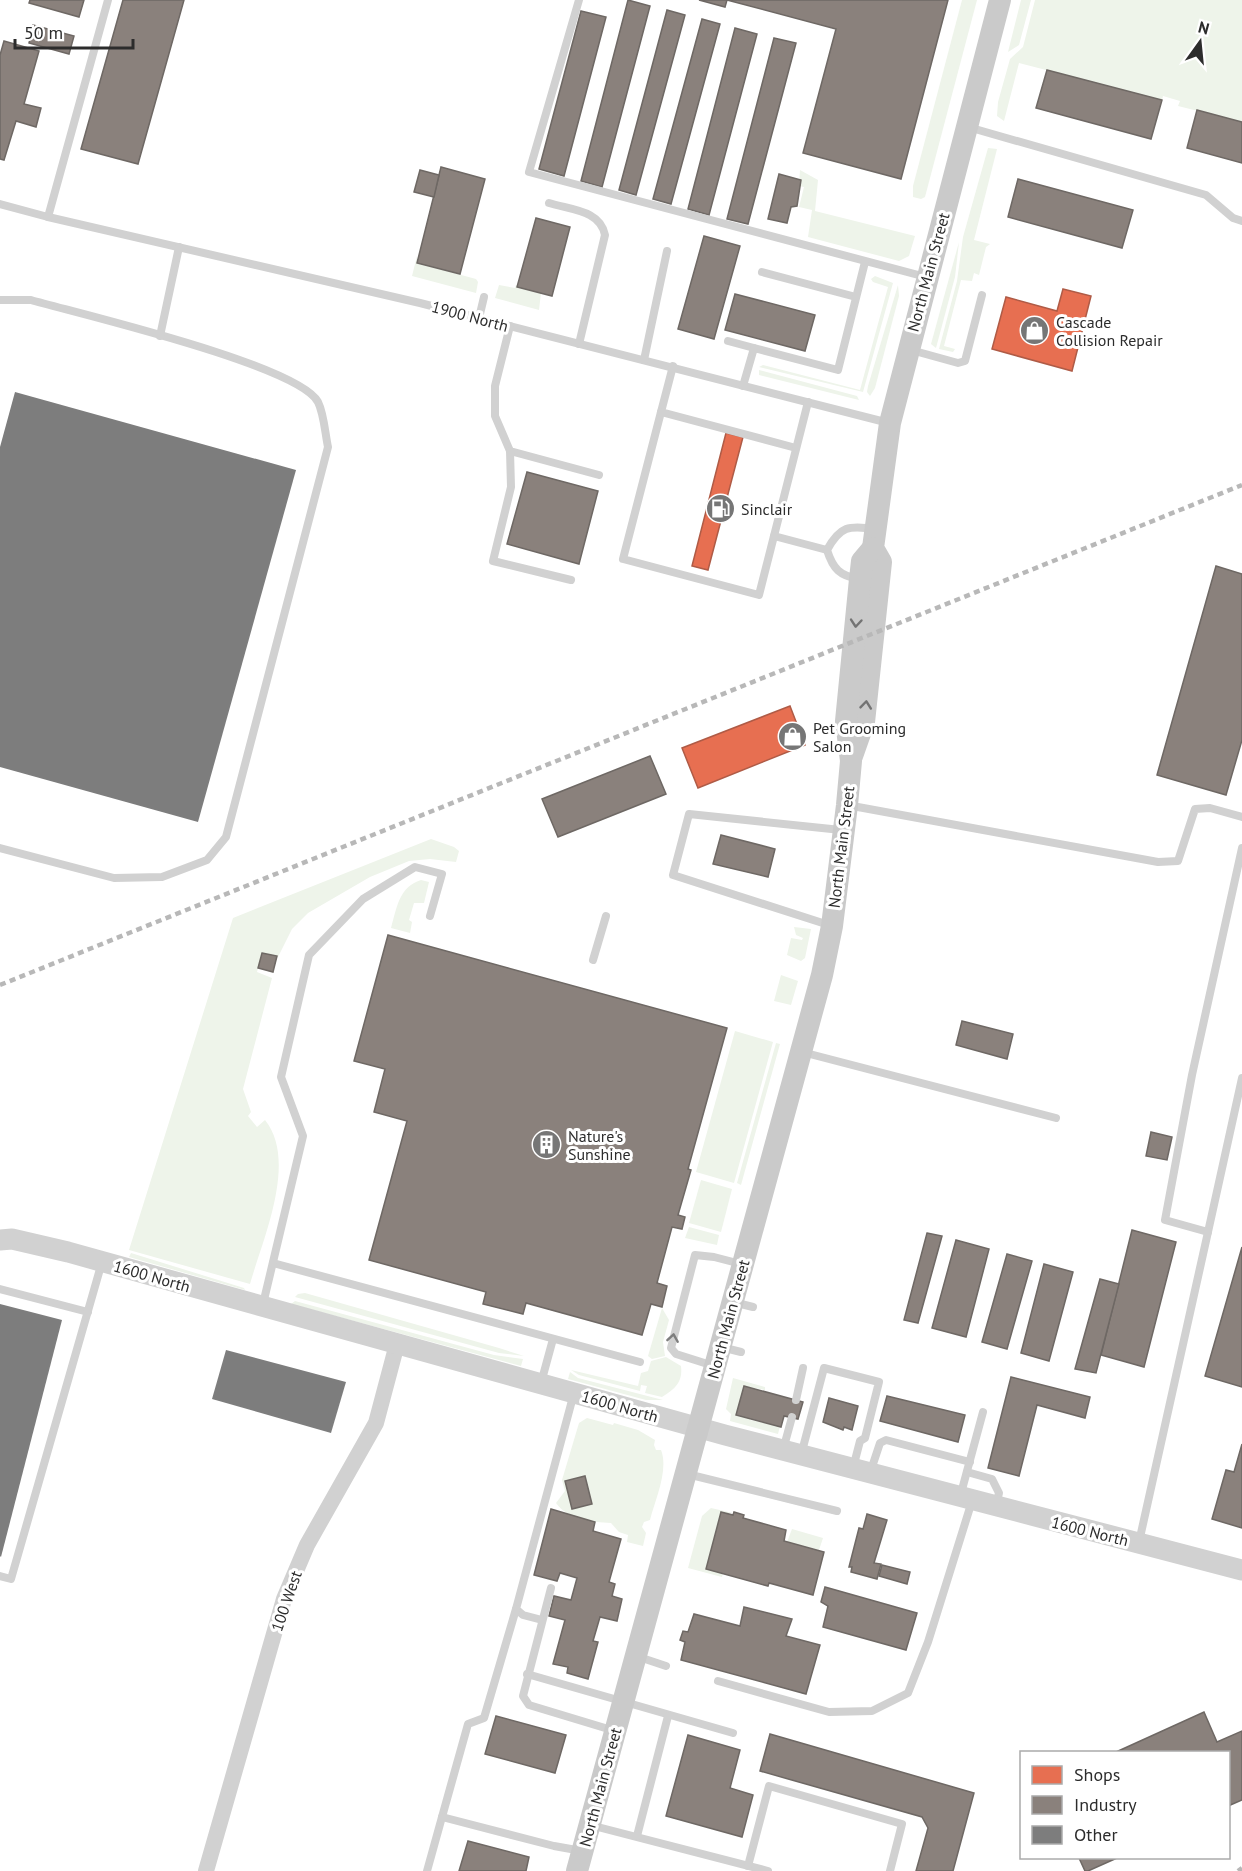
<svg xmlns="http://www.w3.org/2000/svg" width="1242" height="1871" font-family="'PT Sans',sans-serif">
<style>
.green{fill:#eef4ea}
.shops{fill:#e76f51;stroke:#af5b46;stroke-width:1.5}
.industry{fill:#8a817c;stroke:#6e6864;stroke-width:1.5}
.building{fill:#7d7d7d}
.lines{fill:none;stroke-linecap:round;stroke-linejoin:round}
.service{stroke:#d1d1d1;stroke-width:8}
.minor{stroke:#d1d1d1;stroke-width:16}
.tertiary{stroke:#d1d1d1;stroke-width:21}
.secondary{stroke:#cacaca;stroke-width:22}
.rail{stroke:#b8b8b8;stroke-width:4.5;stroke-dasharray:6 4.5;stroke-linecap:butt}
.oneway{stroke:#737373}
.oneway2{stroke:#7e7e7e}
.labels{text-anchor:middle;stroke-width:6;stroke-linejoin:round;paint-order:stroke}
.street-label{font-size:16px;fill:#2c2c2c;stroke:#fff}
.poi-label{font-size:16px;fill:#2c2c2c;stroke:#fff;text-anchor:start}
</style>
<rect width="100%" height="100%" fill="#fff"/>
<g class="green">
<path d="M962,0H977L925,197L921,199L913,197V186Z"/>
<path d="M1021,0H1031L1019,45L1008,52Z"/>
<path d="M1035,0H1242V122L1178,106L1180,101L1163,96L1162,100L1019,63L1004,121L997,116L998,102L1010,59L1023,47Z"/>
<path d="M988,148L997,149L974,240L990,244L986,247L979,275L974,273L972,281L961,280L944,346L955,349L953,352L939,349L957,281L963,237Z"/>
<path d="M800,170L818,180L815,211L915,236L909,256L899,261L808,237L812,210L799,207L804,187L799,186Z"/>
<path d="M959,242L955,277L936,348L931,344Z"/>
<path d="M417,256V263L476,279L478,282L476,293L412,276Z"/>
<path d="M875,276L893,283L863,392L759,367L763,365L860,390L888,287L873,282L871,279Z"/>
<path d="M499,285L515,288L516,285L541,293L539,310L495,298Z"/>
<path d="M898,285L899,296L875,388L870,396L867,392L868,386Z"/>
<path d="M759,370L857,396L859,400L759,375Z"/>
<path d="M431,839L454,847L459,851L456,862L430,859L409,861L370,877L308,913L292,929L278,957L262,953L257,972L272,978L243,1089L251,1112L248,1116L257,1127L265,1120C298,1161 263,1238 250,1284L129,1250L233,918Z"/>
<path d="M421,880L429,882L424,903H414L409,920L412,922L410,933L391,928C397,907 399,887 421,880Z"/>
<path d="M794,927L811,929L805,958L801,961L787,955L791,938L802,940L803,938L796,935Z"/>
<path d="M781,975L798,981L791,1005L774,1001Z"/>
<path d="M735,1031L773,1042L734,1183L696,1172Z"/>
<path d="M776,1043L780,1044L741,1185L737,1183Z"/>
<path d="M701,1180L732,1189L721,1232L689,1223Z"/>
<path d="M689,1227L719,1235L717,1245L685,1238Z"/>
<path d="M131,1253L244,1288L245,1290L129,1257Z"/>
<path d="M305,1293L499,1348L524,1356L499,1353L295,1297L298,1294Z"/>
<path d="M295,1301L494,1355L523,1359L521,1366L291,1304Z"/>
<path d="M662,1308L669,1320L663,1342L665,1356L652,1359L648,1356Z"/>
<path d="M666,1357L681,1366C683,1382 675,1389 662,1397L645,1393L647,1386L641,1385L640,1391L579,1375L571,1370L638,1386L641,1373L648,1371L651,1361Z"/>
<path d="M570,1372L578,1378L663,1400H646L568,1379Z"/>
<path d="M733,1378L765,1387V1390L744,1386L750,1420L780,1426L778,1434L730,1421L731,1414L726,1409Z"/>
<path d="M587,1418L613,1425L614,1423L638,1430L655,1440L654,1445L656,1450H661C669,1470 655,1500 650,1520L644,1522L642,1527L646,1533L643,1546L627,1542L628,1535L619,1532L611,1523C592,1522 567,1519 556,1503L565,1491L562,1480L579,1423Z"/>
<path d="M711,1508L733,1513H721L706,1569L723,1573L722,1577L688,1568L702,1516Z"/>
<path d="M792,1529L823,1538L819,1550L787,1542Z"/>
</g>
<g class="shops">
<path d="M1063,289L1091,296L1072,371L992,349L1006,297L1057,311Z"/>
<path d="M726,433L743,437L708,570L692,566Z"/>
<path d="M790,706L805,745L698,788L682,748Z"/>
</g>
<g class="industry">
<path d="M30,0H84L79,17L29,3Z"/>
<path d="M123,0H184L138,164L81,149Z"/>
<path d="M628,0L650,6L602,187L581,181Z"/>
<path d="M699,0H948L901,179L803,153L836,29L727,0L725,7Z"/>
<path d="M667,10L685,15L636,195L619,190Z"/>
<path d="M581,11L606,17L564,176L539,169Z"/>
<path d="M702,19L720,24L671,204L653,199Z"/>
<path d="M33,25L74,36L69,54L29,43Z"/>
<path d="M735,28L757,34L709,215L688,209Z"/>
<path d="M774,38L796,43L748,224L727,219Z"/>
<path d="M4,41L39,51L24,104L41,108L36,127L16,121L4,160L0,159V55Z"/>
<path d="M1047,70L1162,100L1151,139L1036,108Z"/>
<path d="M1197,110L1242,122V163L1187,148Z"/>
<path d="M441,167L485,179L460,274L417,263Z"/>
<path d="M420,170L439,175L434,197L414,192Z"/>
<path d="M779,174L801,180L797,206L791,207L787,223L768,219Z"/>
<path d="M1018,179L1133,210L1122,248L1008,217Z"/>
<path d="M536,218L570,227L552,296L517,287Z"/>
<path d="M704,236L740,246L714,339L678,329Z"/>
<path d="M735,294L815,315L805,351L725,330Z"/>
<path d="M527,472L598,491L579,564L507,544Z"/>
<path d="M1216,566L1242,574V740L1226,795L1157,775Z"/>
<path d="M650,756L666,794L558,837L542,799Z"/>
<path d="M721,835L775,849L768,877L713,864Z"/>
<path d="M388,935L727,1028L688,1169L691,1170L678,1215L685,1217L682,1229L672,1227L657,1283L667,1286L662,1307L651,1304L642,1335L526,1303L523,1314L483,1304L486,1292L369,1260L407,1121L374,1112L385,1069L354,1061Z"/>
<path d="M262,953L277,956L273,972L258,968Z"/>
<path d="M962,1021L1013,1034L1007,1059L956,1045Z"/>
<path d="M1151,1132L1172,1137L1167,1160L1146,1156Z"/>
<path d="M1132,1230L1176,1242L1144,1367L1101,1355Z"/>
<path d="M927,1233L942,1236L918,1323L904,1320Z"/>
<path d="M956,1240L989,1249L966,1337L932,1328Z"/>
<path d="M1242,1247V1387L1205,1376Z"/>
<path d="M1007,1254L1032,1261L1007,1349L982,1342Z"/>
<path d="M1044,1264L1073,1272L1049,1361L1021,1353Z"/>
<path d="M1100,1279L1119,1284L1096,1373L1075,1369Z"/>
<path d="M1011,1377L1090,1397L1085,1418L1037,1405L1019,1476L988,1468Z"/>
<path d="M744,1386L803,1402L798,1419L784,1416L781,1427L736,1415Z"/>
<path d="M887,1396L965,1415L958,1442L880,1421Z"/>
<path d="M829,1398L858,1406L852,1430L844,1427L843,1430L823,1422Z"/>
<path d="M1242,1444V1528L1212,1519L1226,1470L1234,1472Z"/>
<path d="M585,1476L592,1504L572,1509L565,1481Z"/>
<path d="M551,1509L595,1522L593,1531L621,1539L609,1582L615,1584L612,1596L622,1599L617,1621L600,1617L593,1641L598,1642L588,1679L567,1673L568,1667L553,1664L565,1620L549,1616L554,1596L571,1600L577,1578L560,1573L557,1581L534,1575Z"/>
<path d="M721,1512L733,1515L734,1512L744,1515L743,1518L786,1530L784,1541L824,1552L813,1595L769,1583L768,1586L706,1569Z"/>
<path d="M867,1514L887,1520L874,1563L881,1564L877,1579L851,1572L852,1567H849L859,1528L863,1529Z"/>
<path d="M882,1565L910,1572L907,1584L879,1576Z"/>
<path d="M825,1587L917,1613L906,1650L823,1627L828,1606L821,1602Z"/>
<path d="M744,1607L792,1619L786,1636L820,1645L806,1694L681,1660L685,1642L680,1640L683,1631L688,1632L694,1614L740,1626Z"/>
<path d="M1204,1712L1217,1742L1242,1731V1800L1228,1806V1752H1116Z"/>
<path d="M496,1716L566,1735L555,1773L485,1754Z"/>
<path d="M770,1734L974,1793L953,1871H916L928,1828L922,1817L760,1771Z"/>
<path d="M688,1735L740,1750L730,1788L753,1795L742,1837L666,1816Z"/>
<path d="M468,1841L529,1857L526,1871H459Z"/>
<path d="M1079,1858H1117L1088,1871H1085Z"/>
</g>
<g class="building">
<path d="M15,392L296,470L198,822L0,767V447Z"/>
<path d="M0,1304L62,1320L1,1557L0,1556Z"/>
<path d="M226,1350L346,1382L331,1433L212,1399Z"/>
</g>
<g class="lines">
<g class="service">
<path d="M579,0L529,172L926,277"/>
<path d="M968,127L1206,195L1233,218L1242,221"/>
<path d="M549,203C571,210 600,210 605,235L579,344"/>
<path d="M0,204L48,217L108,0"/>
<path d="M48,217L420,303L889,423"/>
<path d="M762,272L856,297"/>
<path d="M0,300H31C80,314 298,365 318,402C324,414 325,433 328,447L226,837L207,860L162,877L114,878L0,848"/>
<path d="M479,318L484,297"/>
<path d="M510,326L495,386V416L510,451L599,475"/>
<path d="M160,336L179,247"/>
<path d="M728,341L754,348"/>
<path d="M911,350L958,363L965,361L982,295"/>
<path d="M644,360L667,251"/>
<path d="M673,366L661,412L796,448"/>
<path d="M743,386L754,348L838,370L865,262"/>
<path d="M661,412L623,559L759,595L808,402"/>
<path d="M510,451L511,487L493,561L571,580"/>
<path d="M774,536L827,550"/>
<path d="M859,579C840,576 833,569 827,550C840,526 849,525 875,529"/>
<path d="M847,805L1158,862L1178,861L1195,809L1210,808L1242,817"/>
<path d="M832,926L673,875L689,814L841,830"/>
<path d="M593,960L606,916"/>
<path d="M802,1052L1056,1118"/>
<path d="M1208,1232L1242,1078"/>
<path d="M273,1263L640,1362"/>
<path d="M0,1289L88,1312"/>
<path d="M733,1302L753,1307"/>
<path d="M263,1304L303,1136L281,1077L309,955L363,899L415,867L442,874L430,916"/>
<path d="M721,1347L741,1352"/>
<path d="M714,1366L676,1354L671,1348L695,1255L714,1257L741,1264"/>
<path d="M541,1383L553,1339"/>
<path d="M796,1400L803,1368"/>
<path d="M783,1450L792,1417"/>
<path d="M801,1455L824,1368L879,1382L865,1438L860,1441L853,1468"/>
<path d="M967,1472L992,1479L999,1493L996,1505"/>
<path d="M870,1473L880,1443L886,1440L970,1462"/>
<path d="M687,1474L837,1511"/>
<path d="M960,1497L983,1412"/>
<path d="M1139,1542L1208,1232L1165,1220L1192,1075L1242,848"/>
<path d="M0,1576L11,1579L102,1262"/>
<path d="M551,1588L523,1696L529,1705L615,1731"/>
<path d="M542,1620L523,1615L516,1609L574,1393"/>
<path d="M636,1656L666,1666"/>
<path d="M527,1674L733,1733"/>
<path d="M718,1681L829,1712L872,1711L908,1693L928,1642L972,1501"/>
<path d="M442,1817L468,1724L484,1718L516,1609"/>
<path d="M590,1825L768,1871"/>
<path d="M637,1836L668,1716"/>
<path d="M748,1866L769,1786L902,1824L890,1871"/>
<path d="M427,1871L442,1817L554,1846L582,1851"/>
</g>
<path class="minor" d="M206,1871L284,1599L307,1545L376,1423L397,1344"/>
<path class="tertiary" d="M0,1240L12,1239L68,1252L725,1435L1242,1570"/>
<g class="secondary">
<path d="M852,756L864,722L881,562L873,548L890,423L1000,0"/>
<path d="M577,1871L822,975L832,926L847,805L851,761L846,721L860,579L862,561L873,548"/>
</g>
<g class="rail">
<path d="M0,985L1242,485"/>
<path d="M1238,1871L1242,1868"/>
</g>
</g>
<defs><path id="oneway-chevron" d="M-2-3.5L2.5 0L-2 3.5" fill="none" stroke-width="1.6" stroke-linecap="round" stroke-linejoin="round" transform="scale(1.5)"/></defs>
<g class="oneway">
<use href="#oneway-chevron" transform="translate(856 623) rotate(95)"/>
<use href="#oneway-chevron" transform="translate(866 705) rotate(-84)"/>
</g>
<use class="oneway2" href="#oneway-chevron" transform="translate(673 1338) rotate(-81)"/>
<defs>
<symbol id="shop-disc" viewBox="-11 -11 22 22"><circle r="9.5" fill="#767676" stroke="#fff"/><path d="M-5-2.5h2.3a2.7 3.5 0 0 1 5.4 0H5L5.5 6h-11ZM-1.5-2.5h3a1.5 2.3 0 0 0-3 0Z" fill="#fff"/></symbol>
<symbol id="fuel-disc" viewBox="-11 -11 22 22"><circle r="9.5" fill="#767676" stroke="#fff"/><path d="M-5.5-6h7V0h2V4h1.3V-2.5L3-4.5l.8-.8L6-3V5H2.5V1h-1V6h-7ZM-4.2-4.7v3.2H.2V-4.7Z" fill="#fff"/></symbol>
<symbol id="building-disc" viewBox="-11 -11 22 22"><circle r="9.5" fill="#767676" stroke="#fff"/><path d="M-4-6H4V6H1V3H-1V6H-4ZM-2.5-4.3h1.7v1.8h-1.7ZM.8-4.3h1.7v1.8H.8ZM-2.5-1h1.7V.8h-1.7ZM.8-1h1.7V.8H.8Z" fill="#fff"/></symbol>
</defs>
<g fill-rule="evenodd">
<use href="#shop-disc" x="1018" y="314" width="33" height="33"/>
<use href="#fuel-disc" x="704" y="492" width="33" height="33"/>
<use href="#shop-disc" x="776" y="720" width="33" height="33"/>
<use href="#building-disc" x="530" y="1128" width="33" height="33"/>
</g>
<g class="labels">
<g class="street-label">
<text transform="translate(928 272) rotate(-75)" y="6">North Main Street</text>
<text transform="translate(470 316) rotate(15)" y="6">1900 North</text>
<text transform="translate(841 847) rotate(-83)" y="6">North Main Street</text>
<text transform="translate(152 1276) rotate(16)" y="6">1600 North</text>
<text transform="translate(728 1319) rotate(-75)" y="6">North Main Street</text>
<text transform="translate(620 1406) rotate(16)" y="6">1600 North</text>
<text transform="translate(1090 1531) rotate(14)" y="6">1600 North</text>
<text transform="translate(286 1601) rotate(-71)" y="6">100 West</text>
<text transform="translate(600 1787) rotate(-75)" y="6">North Main Street</text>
</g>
<g class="poi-label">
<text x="1056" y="328">Cascade<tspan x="1056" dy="18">Collision Repair</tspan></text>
<text x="741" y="515">Sinclair</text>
<text x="813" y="734">Pet Grooming<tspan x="813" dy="18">Salon</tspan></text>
<text x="568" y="1142">Nature's<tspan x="568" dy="18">Sunshine</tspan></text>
</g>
</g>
<rect x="1020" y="1751" width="210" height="108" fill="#ffffff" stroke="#ababab" stroke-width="1.5"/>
<rect x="1032" y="1766" width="30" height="18" fill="#e76f51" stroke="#ababab" stroke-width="1.5"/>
<text x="1074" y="1781" font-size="18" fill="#2c2c2c">Shops</text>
<rect x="1032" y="1796" width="30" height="18" fill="#8a817c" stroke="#ababab" stroke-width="1.5"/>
<text x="1074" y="1811" font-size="18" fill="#2c2c2c">Industry</text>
<rect x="1032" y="1826" width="30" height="18" fill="#7d7d7d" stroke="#ababab" stroke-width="1.5"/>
<text x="1074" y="1841" font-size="18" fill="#2c2c2c">Other</text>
<g transform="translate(1200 42) rotate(15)" stroke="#ffffff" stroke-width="4.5" paint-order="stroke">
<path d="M0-4.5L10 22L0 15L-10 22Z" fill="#2c2c2c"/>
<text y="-9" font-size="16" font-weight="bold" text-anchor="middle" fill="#2c2c2c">N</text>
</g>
<path d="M15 39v9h118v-9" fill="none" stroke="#2c2c2c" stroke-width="3"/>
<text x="24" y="39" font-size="18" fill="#2c2c2c" stroke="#ffffff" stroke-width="4.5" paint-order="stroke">50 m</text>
</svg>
